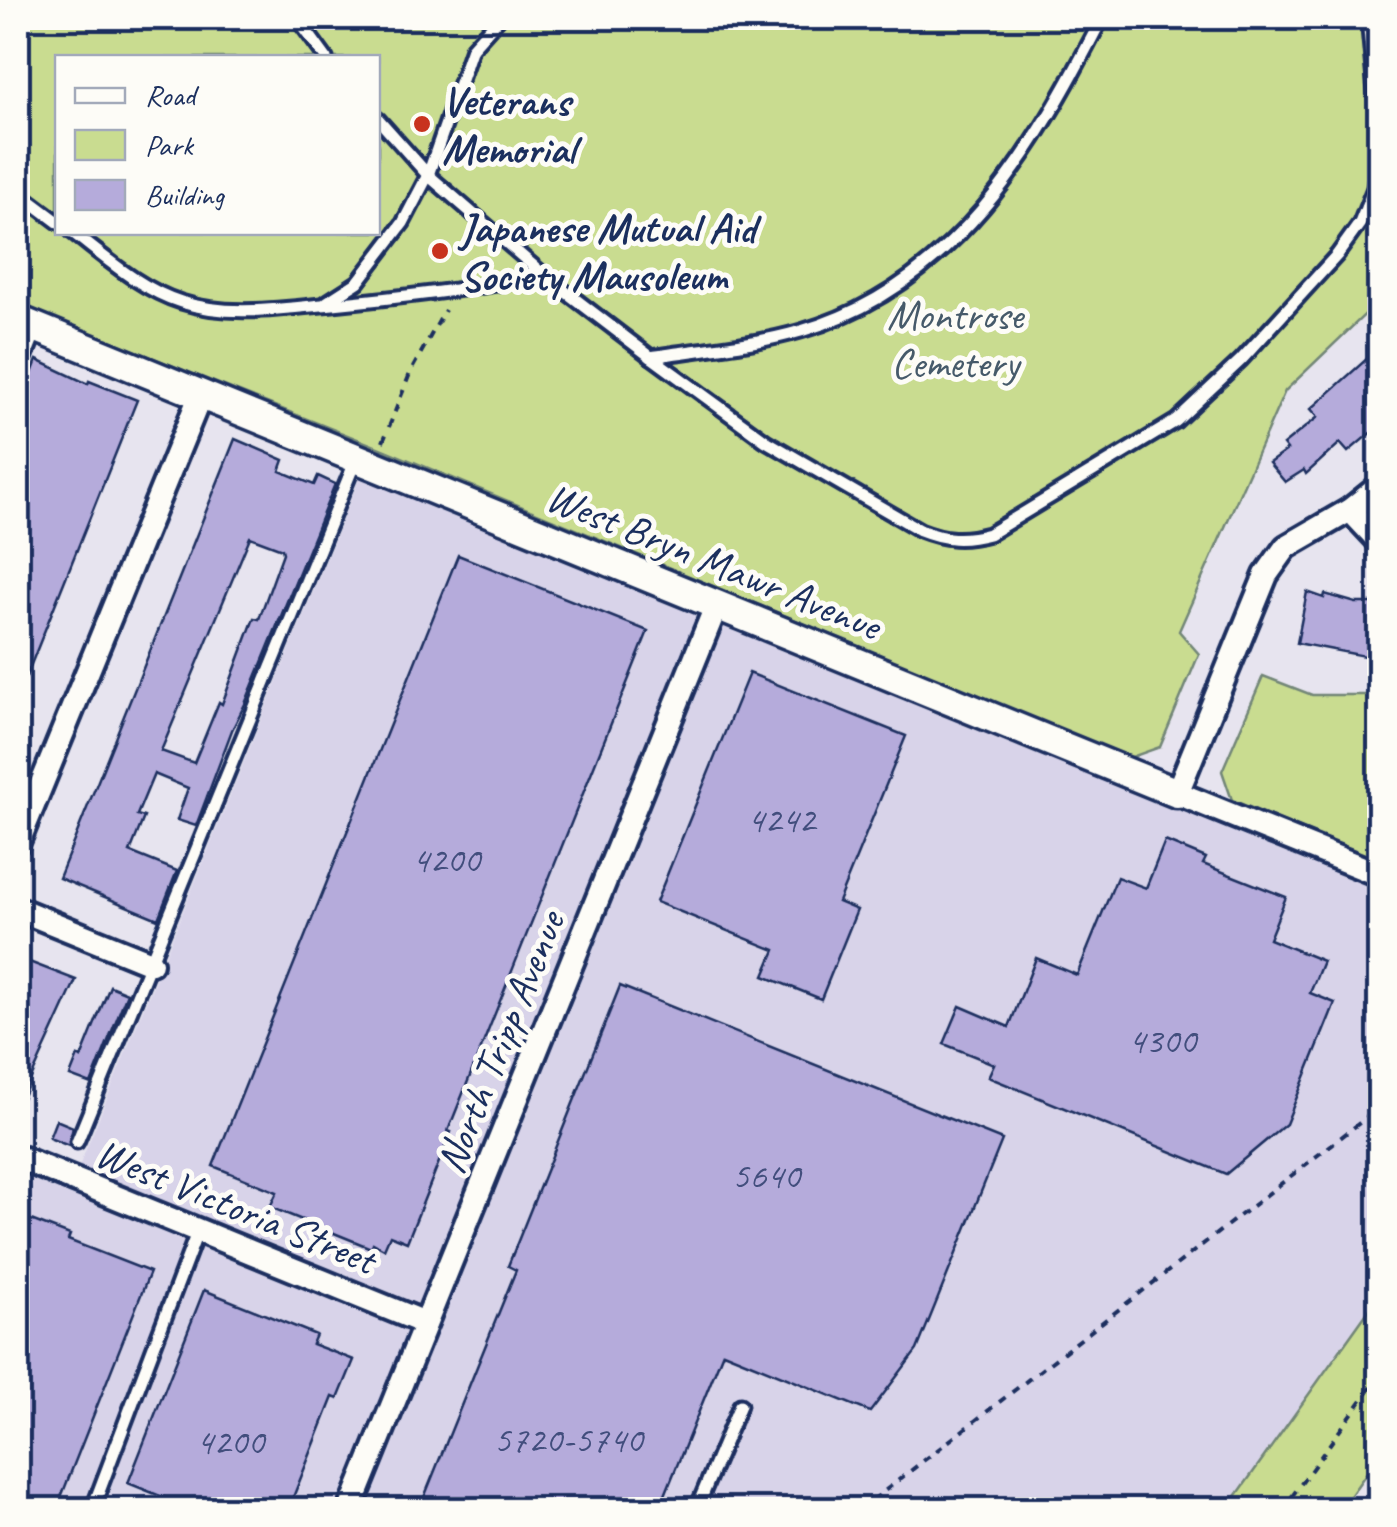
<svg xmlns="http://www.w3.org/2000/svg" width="1397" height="1527" font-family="Caveat,sans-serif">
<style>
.built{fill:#d8d3e9}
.green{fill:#c9dc90;stroke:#728677;stroke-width:2.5;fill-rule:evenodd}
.building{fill:#b5abdb;stroke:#1b2f5e;stroke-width:2.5;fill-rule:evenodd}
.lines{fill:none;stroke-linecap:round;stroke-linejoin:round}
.service-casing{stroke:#1b2f5e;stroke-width:19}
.minor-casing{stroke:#1b2f5e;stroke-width:30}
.tertiary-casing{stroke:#1b2f5e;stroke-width:35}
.path{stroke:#1b2f5e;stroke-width:4;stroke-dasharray:8 8;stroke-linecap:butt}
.service{stroke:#fdfcf7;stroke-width:11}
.minor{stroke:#fdfcf7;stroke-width:22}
.tertiary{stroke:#fdfcf7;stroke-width:28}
.poi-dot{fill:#c8321e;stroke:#fdfcf7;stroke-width:4}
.labels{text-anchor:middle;stroke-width:10;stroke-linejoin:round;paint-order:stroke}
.number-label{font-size:38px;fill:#424e7d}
.poi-label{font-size:42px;font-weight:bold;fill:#1b2f5e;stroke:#fdfcf7;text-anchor:start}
.park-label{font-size:42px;fill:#465a6a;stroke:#fdfcf7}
.street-label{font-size:42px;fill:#1b2f5e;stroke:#fdfcf7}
</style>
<rect width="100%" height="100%" fill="#e7e4ef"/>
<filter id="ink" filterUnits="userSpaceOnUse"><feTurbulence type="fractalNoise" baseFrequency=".01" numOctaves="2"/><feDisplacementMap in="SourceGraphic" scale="20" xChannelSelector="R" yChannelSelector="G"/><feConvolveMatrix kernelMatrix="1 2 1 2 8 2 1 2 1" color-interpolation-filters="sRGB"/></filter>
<g filter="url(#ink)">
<path class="built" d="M361,474L1379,889V1296L1227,1509H18V1151L76,1174Z"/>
<g class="green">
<path d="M18,18H1379V301L1285,391L1179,631L1199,654L1160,747L1129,758L380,448L18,304ZM58,58H378V232H58Z"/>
<path d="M1263,676L1312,695H1379V861L1232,800L1222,771Z"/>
<path d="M1379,1296V1455L1341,1509H1227Z"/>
</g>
<g class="building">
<path d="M1380,347V425L1348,452L1340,443L1306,474L1304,470L1285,482L1269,463L1287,450L1283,445L1318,417L1311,409Z"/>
<path d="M37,360L88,384L89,381L137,400L18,697V410Z"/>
<path d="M235,439L284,460L280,471L314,485L318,476L335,484L245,704L232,730L196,826L177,820L188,788L154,774L137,815L144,817L130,852L177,871L158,919L59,878ZM250,537L282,549L283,553L259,619L254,618L222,704L219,702L194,763L161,751Z"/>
<path d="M458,555L648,631L448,1131L451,1132L407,1242L390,1235L384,1249L373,1243L371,1248L270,1207L277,1192L213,1166Z"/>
<path d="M1307,592L1324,598L1325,594L1356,603H1375L1380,612V659L1297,643Z"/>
<path d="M749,673L906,736L838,902L857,910L821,999L764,976L775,950L656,902Z"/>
<path d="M1165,841L1206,858L1203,864L1286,897L1269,939L1323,961L1310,993L1335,1003L1286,1124L1226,1174L988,1077L994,1064L944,1044L960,1006L1009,1027L1036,958L1077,975L1117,877L1146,888Z"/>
<path d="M24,960L76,980L18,1107V997L23,984L18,982V977Z"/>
<path d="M110,986L127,993L91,1084L70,1076L78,1056L81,1058Z"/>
<path d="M620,986L1002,1140L917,1350L870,1412L723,1352L659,1510H419L516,1270L508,1266Z"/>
<path d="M56,1120L73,1127L69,1146L49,1138Z"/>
<path d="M18,1215L70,1235L68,1240L150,1272L56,1510H18Z"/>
<path d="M204,1290L316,1335L312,1344L354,1360L338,1399L333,1397L288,1510H195L128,1483Z"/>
</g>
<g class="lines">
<defs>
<g id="service">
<path d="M297,18L326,58"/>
<path d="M1368,18L1380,144"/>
<path d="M378,119L428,175L545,276L651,357L766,441L920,530C945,540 963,541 989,534L1176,421L1241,360L1337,255L1360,223L1374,188L1380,149"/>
<path d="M18,192L58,222"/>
<path d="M72,232C106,258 140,289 181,302C231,318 283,308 333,304C404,297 474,289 545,276"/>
<path d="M327,302L358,282L403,223L428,175L472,48L499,18"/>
<path d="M651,357C700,349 753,345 801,331C954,287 1035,150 1102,18"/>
<path d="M18,376L37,328"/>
<path d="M77,1142L357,457"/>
<path d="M92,1510L198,1230"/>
<path d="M696,1510L740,1405"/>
</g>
<g id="minor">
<path d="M1380,486L1350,510L1286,547L1266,575L1177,793L1380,875"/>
<path d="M1350,510L1380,542"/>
<path d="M18,842L201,394"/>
<path d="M18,909L151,963"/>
<path d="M18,1157L425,1323"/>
<path d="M350,1510L717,604"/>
</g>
<path id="tertiary" d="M18,320L1177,793"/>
</defs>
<use href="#service" class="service-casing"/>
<use href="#minor" class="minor-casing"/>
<use href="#tertiary" class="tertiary-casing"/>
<g class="path">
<path d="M383,442L411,371L445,310"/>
<path d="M860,1510L1380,1107"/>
<path d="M1282,1510L1380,1375"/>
</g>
<use href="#service" class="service"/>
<use href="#minor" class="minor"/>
<use href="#tertiary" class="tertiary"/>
</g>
</g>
<g class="poi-dot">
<circle cx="422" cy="124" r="10"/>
<circle cx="440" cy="251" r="10"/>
</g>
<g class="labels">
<g class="number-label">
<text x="781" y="832">4242</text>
<text x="446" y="872">4200</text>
<text x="1162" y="1053">4300</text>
<text x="766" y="1188">5640</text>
<text x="568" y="1452">5720-5740</text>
<text x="230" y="1454">4200</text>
</g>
<g class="poi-label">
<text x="442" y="115">Veterans<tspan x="442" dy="48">Memorial</tspan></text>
<text x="460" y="242">Japanese Mutual Aid<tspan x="460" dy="48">Society Mausoleum</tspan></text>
</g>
<g class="park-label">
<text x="955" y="329">Montrose<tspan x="955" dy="48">Cemetery</tspan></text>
</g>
<g class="street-label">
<text transform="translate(714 560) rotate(22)" y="15">West Bryn Mawr Avenue</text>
<text transform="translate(499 1042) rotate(-68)" y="15">North Tripp Avenue</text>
<text transform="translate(236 1205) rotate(22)" y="15">West Victoria Street</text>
</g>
</g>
<rect width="1397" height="1527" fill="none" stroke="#fdfcf7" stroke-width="60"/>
<rect x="30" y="30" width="1337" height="1467" fill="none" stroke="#1b2f5e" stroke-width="4" filter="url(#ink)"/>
<rect x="55" y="55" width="325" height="180" fill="#fdfcf7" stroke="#a3aaba" stroke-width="2.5"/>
<rect x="75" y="88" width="50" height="15" fill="#fdfcf7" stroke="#a3aaba" stroke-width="2.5"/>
<text x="145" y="105" font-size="30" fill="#1b2f5e">Road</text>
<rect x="75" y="130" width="50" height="30" fill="#c9dc90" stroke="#a3aaba" stroke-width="2.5"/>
<text x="145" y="155" font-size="30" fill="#1b2f5e">Park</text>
<rect x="75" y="180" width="50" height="30" fill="#b5abdb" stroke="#a3aaba" stroke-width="2.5"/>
<text x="145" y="205" font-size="30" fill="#1b2f5e">Building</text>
</svg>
